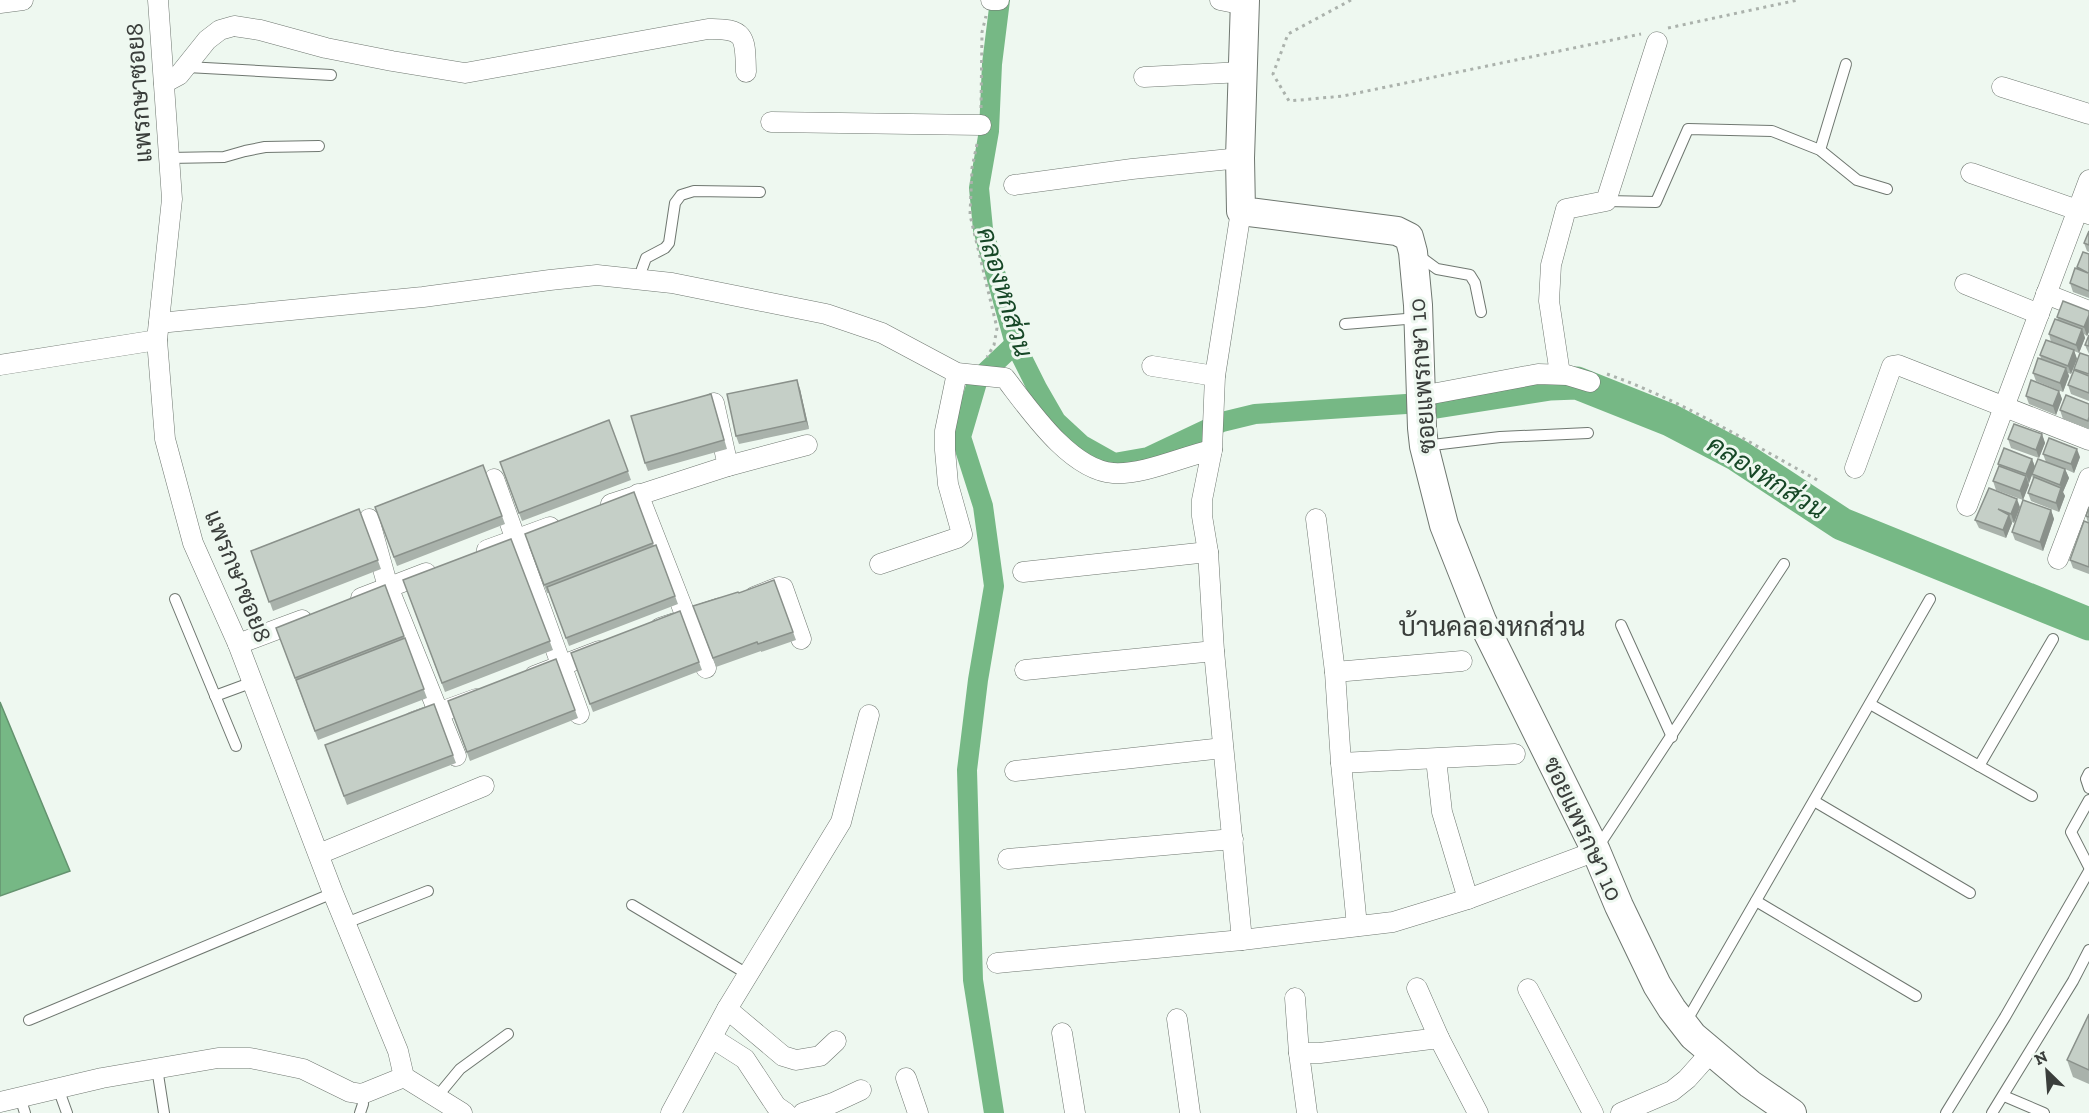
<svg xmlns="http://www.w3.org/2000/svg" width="2089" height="1113" font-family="'Zilla Slab',Sarabun,serif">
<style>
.water{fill:#76b885;stroke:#64936f;stroke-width:1.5}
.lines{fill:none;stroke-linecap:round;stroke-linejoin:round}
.canal{stroke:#76b885;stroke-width:20}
.river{stroke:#76b885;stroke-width:33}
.lane-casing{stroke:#6f7770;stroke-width:12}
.street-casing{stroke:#6f7770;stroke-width:21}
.secondary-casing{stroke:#6f7770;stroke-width:30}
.path{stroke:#abb2ac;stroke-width:3;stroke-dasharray:3 4.5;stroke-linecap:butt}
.lane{stroke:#fff;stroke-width:10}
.street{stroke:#fff;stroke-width:20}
.secondary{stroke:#fff;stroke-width:28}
.wall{fill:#a9b2ab}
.shaded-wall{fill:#8a918b}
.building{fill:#c5cfc7;stroke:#8a918b;stroke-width:1.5}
.labels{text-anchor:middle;stroke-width:6;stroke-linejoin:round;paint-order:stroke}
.street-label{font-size:24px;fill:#3a3e3b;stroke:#eef8f0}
.water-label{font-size:26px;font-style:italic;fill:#164726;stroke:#eef8f0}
.quarter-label{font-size:27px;fill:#3a3e3b;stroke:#eef8f0}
</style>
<rect width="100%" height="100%" fill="#eef8f0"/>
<path class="water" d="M0,702L70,871L0,896Z"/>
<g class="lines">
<g class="canal">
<path d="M1000,0L992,64L989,131L979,188L983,229L1015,344L1037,388L1056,421L1082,445L1114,463L1148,457L1222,422L1255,414L1406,404"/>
<path d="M994,1113L973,980L967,770L978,680L994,586L983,506L961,437L978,379L1015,344"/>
</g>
<path class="river" d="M1436,402L1550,384L1577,383L1670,420L1737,455L1842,524L2089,624"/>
<defs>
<g id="lane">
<path d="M187,67L331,75"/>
<path d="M1820,150L1846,64"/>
<path d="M169,158L224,157L245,151L265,147L319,146"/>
<path d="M1606,201L1656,202L1688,129L1772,131L1820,150L1857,180L1887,189"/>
<path d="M1418,255L1437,269L1470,275L1475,283L1481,312"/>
<path d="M638,280L646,258L665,248L669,243L675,203L681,195L694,191L760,192"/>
<path d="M1345,324L1418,318"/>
<path d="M1424,446L1500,437L1588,433"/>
<path d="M175,599L236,746"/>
<path d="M1621,625L1672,737"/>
<path d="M215,696L253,682"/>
<path d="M1870,704L2032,796"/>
<path d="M1979,766L2053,639"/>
<path d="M2089,773L2086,779L2089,788"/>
<path d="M2089,800L2071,832L2089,867"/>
<path d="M1814,801L1970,893"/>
<path d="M1598,847L1784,564"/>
<path d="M1756,901L1916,996"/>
<path d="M632,905L749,975"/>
<path d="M346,923L428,891"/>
<path d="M29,1020L333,893"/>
<path d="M1686,1022L1930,599"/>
<path d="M157,1068L164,1113"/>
<path d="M58,1088L67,1113"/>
<path d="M2004,1096L2044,1113"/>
<path d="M20,1097L25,1113"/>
<path d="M436,1098L460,1069L508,1034"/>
<path d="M360,1113L363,1104L362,1094"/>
<path d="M1946,1113L2005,1017L2089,871"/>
<path d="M1992,1113L2073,981L2089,950"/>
</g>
<g id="street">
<path d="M158,0L172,199L157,340L165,439L193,543L238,644L333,893L398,1051L404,1077L462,1113"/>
<path d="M991,0H999"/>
<path d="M1220,0L1245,5"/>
<path d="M0,3L23,0"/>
<path d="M1144,77L1243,72"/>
<path d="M164,83L179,75L207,40L220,30L234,26L260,30L326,48L392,61L465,73L708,29C747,28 745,38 746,72"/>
<path d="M2002,87L2089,114"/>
<path d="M771,122L981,125"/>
<path d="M1971,173L2089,214"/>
<path d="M1014,185L1132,169L1240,158"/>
<path d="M1965,284L2039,314"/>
<path d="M2046,294L2089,311"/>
<path d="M159,323L423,297L550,280L597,275L672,283L826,314L882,333L957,373L1005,378C1029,409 1070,470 1113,473C1144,475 1181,457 1212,450L1202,500V516L1208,552L1214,651L1242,940"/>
<path d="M0,365L157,340"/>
<path d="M1152,366L1215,376"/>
<path d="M1560,374L1549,301L1551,265L1566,209L1606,201L1657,42"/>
<path d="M1421,396L1538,374L1567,375L1590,382"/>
<path d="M714,403L728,466"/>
<path d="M1212,450L1215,376L1241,211"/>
<path d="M1855,468L1892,366L1898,365L2089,440"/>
<path d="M494,479L579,714"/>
<path d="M638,494L706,668"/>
<path d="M611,504L728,466L807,445"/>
<path d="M1967,506L2089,180"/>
<path d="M369,519L388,587L456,756"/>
<path d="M1316,519L1335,672L1341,763L1357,926"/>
<path d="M487,550L550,527"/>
<path d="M2058,559L2089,478"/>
<path d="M880,564L957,538L962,534L948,484L945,450V431L957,373"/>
<path d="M1023,572L1208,552"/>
<path d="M754,597L779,587L783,588L801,639"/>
<path d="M361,598L426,573"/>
<path d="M660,628L720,608"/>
<path d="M238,644L302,620"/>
<path d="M1025,670L1214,651"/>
<path d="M1335,672L1462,661"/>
<path d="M534,676L599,651"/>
<path d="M413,722L476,699"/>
<path d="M1436,759L1442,812L1468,899"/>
<path d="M1341,763L1515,754"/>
<path d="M1015,771L1223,748"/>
<path d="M319,854L484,786"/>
<path d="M1008,859L1233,839"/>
<path d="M997,963L1242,940L1393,922L1468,899L1596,851"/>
<path d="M1417,988L1439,1038"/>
<path d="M1528,989L1593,1113"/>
<path d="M1295,998L1299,1053"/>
<path d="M727,1009L783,1056L796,1060L820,1056L836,1041"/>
<path d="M1177,1019L1190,1113"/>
<path d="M1062,1033L1075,1113"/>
<path d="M712,1038L745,1059L776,1106L786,1113"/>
<path d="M906,1078L918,1113"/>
<path d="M0,1102L102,1078L218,1058H250L303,1069L350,1092L362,1094L404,1077"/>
<path d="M671,1113L727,1009L841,822L869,715"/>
<path d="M803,1113L833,1103L861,1090"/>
<path d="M1307,1113L1299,1053H1320L1439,1038L1478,1113"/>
<path d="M1621,1113L1672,1091L1687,1079L1712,1051"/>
</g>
<path id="secondary" d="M1245,0L1240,158L1241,211L1397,231L1409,237L1413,252L1418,305L1422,428L1424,446L1444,525L1482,621L1596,851L1619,906L1657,985L1672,1009L1693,1036L1750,1084L1792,1113"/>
</defs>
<use href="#lane" class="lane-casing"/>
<use href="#street" class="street-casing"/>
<use href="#secondary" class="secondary-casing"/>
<g class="path">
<path d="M1351,0L1288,34L1273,74L1289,101L1343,96L1641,34"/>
<path d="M1668,28L1798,0"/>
<path d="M981,108L982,32L986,16"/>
<path d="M977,144L972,168L970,215L997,328L994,345L987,357"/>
<path d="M1607,374C1681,400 1750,443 1819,481"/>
</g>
<use href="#lane" class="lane"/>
<use href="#street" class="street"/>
<use href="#secondary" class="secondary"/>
</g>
<g class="wall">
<path d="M2089,231V252L2087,251L2084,243Z"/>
<path d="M2089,254V298L2073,292L2070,283L2077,269V267Z"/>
<path d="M2089,315V332L2087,336L2084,334L2085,338L2079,353L2074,351L2077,359L2071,374L2068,373L2069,376L2063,392L2036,381L2033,373L2041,359L2040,355L2051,342L2049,334L2058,320L2057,317Z"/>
<path d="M2089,335V354L2085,345Z"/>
<path d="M2089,356V401L2071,394L2068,385L2075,370L2074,369Z"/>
<path d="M800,389L809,429L739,444L736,436Z"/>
<path d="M2059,391L2062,399L2056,415L2029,404L2026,396Z"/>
<path d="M711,394L727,449L648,471L645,463Z"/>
<path d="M2089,404V429L2063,419L2060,410Z"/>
<path d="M609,420L631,480L522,521L500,462Z"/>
<path d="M2042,434L2045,443L2039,458L2011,448L2008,439Z"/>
<path d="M2043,454L2080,457L2074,473L2065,469L2069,478L2063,492L2065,496L2059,512L2031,501L2028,493L2033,479L2032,475L2023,500L1996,490L1993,481L1999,466L1998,464L2032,459L2035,467L2046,462Z"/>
<path d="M483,465L505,524L397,566L375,507Z"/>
<path d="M634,492L654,546L656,545L678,604L569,646L549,593H547L525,534Z"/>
<path d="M2020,507L2014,523L2012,522V523L2006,538L1979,528L1975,520Z"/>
<path d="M2089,507V574L2073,568L2070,560L2088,523L2086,516Z"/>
<path d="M359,509L381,569L273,611L251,551Z"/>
<path d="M2051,510L2054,519L2043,551L2015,540L2012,532Z"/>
<path d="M511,539L553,650L445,692L403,580Z"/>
<path d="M774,580L796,640L761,652V651L716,667L693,606L739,593Z"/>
<path d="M385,585L427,698L318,740L276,628Z"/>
<path d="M680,611L702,670L593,712L571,653Z"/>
<path d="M556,659L578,718L470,761L448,701Z"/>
<path d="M434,704L456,763L347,805L325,745Z"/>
<path d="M2089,1014V1084L2073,1077L2067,1060Z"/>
</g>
<g class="shaded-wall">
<path d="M2089,315V332L2087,336L2084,327Z"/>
<path d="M2082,329L2085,338L2079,353L2076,345Z"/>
<path d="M2074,350L2077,359L2071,374L2068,366Z"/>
<path d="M2066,368L2069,376L2063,392L2060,383Z"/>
<path d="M797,380L800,389L809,429L806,421Z"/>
<path d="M2059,391L2062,399L2056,415L2053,406Z"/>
<path d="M2042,434L2045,443L2039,458L2036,450Z"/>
<path d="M2077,449L2080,457L2074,473L2071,464Z"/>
<path d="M2032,459L2035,467L2029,483L2026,474Z"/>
<path d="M2065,469L2069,478L2063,492L2065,496L2059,512L2056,503L2061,489L2060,485Z"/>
<path d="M2026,476L2029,485L2023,500L2020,491Z"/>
<path d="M2017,499L2020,507L2014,523L2011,514Z"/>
<path d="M2051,510L2054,519L2043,551L2040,542Z"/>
<path d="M2009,515L2012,523L2006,538L2003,530Z"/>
</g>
<g class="building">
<path d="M2089,231V245L2084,243Z"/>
<path d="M2083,252L2089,254V291L2070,283L2075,268L2088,273L2077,267Z"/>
<path d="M2063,301L2089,311V315L2084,327L2057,317Z"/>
<path d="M2055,319L2082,329L2076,345L2049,334Z"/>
<path d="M2089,335V346L2085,345Z"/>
<path d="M2046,340L2074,350L2068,366L2040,355Z"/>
<path d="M2080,353L2089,356V374L2074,369Z"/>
<path d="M2038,358L2066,368L2060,383L2033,373Z"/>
<path d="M2074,370L2089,376V393L2068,385Z"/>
<path d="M797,380L806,421L736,436L727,394Z"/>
<path d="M2031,380L2059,391L2053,406L2026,396Z"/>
<path d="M711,394L724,440L645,463L631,416Z"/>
<path d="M2066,395L2089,404V417L2088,421L2060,410Z"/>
<path d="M609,420L628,471L519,513L500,462Z"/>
<path d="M2014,424L2042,434L2036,450L2008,439Z"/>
<path d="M2049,438L2077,449L2071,464L2043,454Z"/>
<path d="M2004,448L2032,459L2026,474L1998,464Z"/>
<path d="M2038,459L2065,469L2060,485L2032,474Z"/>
<path d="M483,465L502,516L394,557L375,507Z"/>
<path d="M1999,466L2026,476L2020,491L1993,481Z"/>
<path d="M2034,477L2061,488L2056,503L2028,493Z"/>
<path d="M1989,488L2017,499L2011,514L1998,509L2009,515L2003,530L1975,520Z"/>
<path d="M634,492L653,543L544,585L525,534Z"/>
<path d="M2023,500L2051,510L2040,542L2012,532Z"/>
<path d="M2089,507V517L2086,516Z"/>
<path d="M359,509L378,560L269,602L251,551Z"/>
<path d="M2084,521L2089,523V567L2070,560Z"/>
<path d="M511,539L550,641L442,683L403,580Z"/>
<path d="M656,545L675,596L566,638L547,587Z"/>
<path d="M774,580L793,632L758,644L757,642L713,658L693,606L738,592L739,593Z"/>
<path d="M385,585L404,636L295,678L276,628Z"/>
<path d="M680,611L699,662L590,704L571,653Z"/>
<path d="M405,638L424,689L315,731L296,680Z"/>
<path d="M556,659L575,710L467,752L448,701Z"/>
<path d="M434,704L453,755L344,796L325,745Z"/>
<path d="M2089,1014V1070L2067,1060Z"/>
</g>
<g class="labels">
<g class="street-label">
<text transform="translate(139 93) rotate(-94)" y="8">แพรกษาซอย8</text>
<text transform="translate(1422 376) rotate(-94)" y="8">ซอยแพรกษา 10</text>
<text transform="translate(238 576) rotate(68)" y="8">แพรกษาซอย8</text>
<text transform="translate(1583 829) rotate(65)" y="8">ซอยแพรกษา 10</text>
</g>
<g class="water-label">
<text transform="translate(1005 292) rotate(73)" y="9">คลองหกส่วน</text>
<text transform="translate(1767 477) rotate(32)" y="9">คลองหกส่วน</text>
</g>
<g class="quarter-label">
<text x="1492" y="636">บ้านคลองหกส่วน</text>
</g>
</g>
<g transform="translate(2047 1071) rotate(335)" stroke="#eef8f0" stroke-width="4.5" paint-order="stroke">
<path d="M0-4.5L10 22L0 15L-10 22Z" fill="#3a3e3b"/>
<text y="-9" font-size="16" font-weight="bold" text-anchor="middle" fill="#3a3e3b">N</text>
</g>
</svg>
